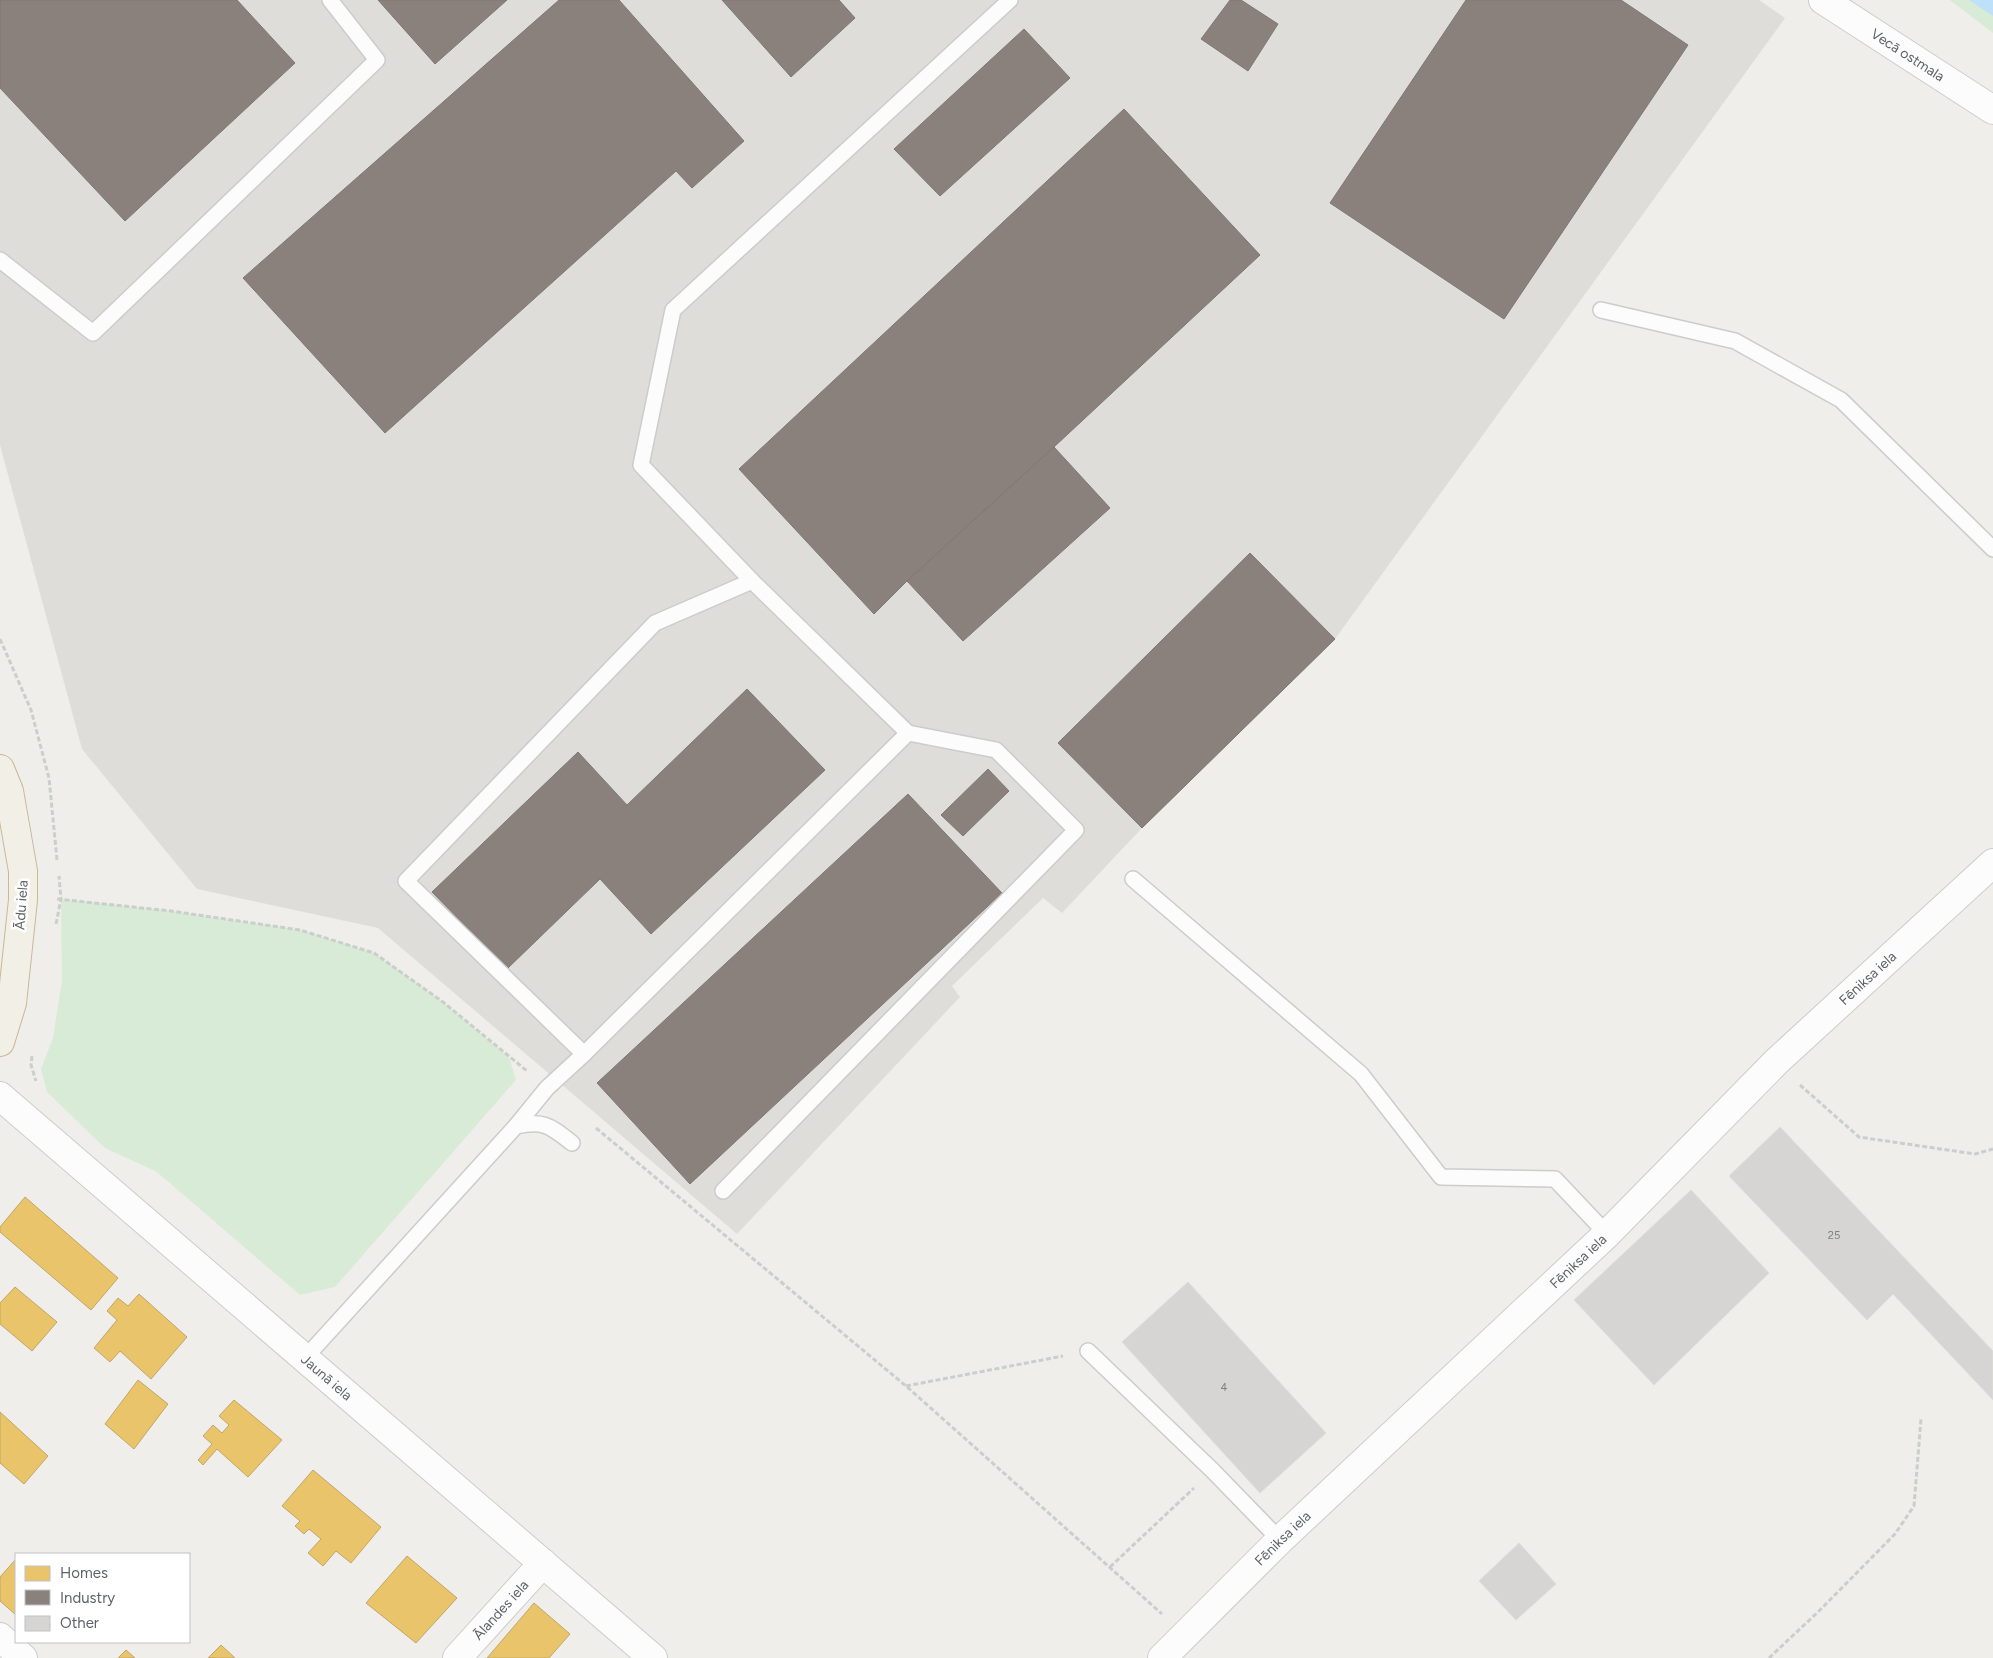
<svg xmlns="http://www.w3.org/2000/svg" width="1993" height="1658" font-family="Figtree,sans-serif">
<style>
.industrial{fill:#dfddda}
.green{fill:#d8ebd6}
.water{fill:#bfe0f9}
.homes{fill:#e9c46a;stroke:#c0a769}
.industry{fill:#8a817c;stroke:#7d7876}
.building{fill:#d6d5d3;stroke:#deddd9}
.lines{fill:none;stroke-linecap:round;stroke-linejoin:round}
.service-casing{stroke:#cbcccc;stroke-width:18}
.minor-casing{stroke:#cbcccc;stroke-width:30}
.trunk-casing{stroke:#c8b996;stroke-width:30}
.path{stroke:#cacfcc;stroke-width:3;stroke-dasharray:5 2.5;stroke-linecap:butt}
.service{stroke:#fdfcfc;stroke-width:15}
.minor{stroke:#fdfcfc;stroke-width:28}
.trunk{stroke:#f2f0e6;stroke-width:28}
.labels{text-anchor:middle;stroke-width:5;stroke-linejoin:round;paint-order:stroke}
.number-label{font-size:11px;fill:#7e8184}
.street-label{font-size:14px;fill:#5f6368;stroke:#fff}
</style>
<rect width="100%" height="100%" fill="#efeeea"/>
<path class="industrial" d="M0,0H1759L1785,18L1335,639L1142,828L1062,913L1043,898L952,986L960,997L737,1234L378,928L197,889L82,749L0,445Z"/>
<g class="green">
<path d="M1950,0H1993V33Z"/>
<path d="M61,899L171,911L300,930L374,953L443,1002L509,1057L516,1080L335,1287L300,1295L157,1172L105,1148L47,1092L41,1069L53,1038L62,980Z"/>
</g>
<path class="water" d="M1969,0H1993V16Z"/>
<g class="homes">
<path d="M25,1197L118,1278L91,1310L0,1232V1227Z"/>
<path d="M15,1287L57,1322L32,1351L0,1324V1303Z"/>
<path d="M139,1294L187,1337L151,1379L120,1351L110,1362L94,1348L117,1320L107,1311L118,1298L128,1306Z"/>
<path d="M138,1380L168,1404L134,1449L105,1424Z"/>
<path d="M234,1400L282,1440L248,1477L217,1449L203,1465L198,1460L212,1444L203,1436L213,1425L222,1433L229,1425L219,1416Z"/>
<path d="M0,1412L48,1456L24,1484L0,1463Z"/>
<path d="M313,1470L381,1527L351,1563L336,1551L323,1566L308,1553L321,1539L309,1529L304,1534L295,1526L300,1521L282,1506Z"/>
<path d="M407,1556L457,1598L416,1643L366,1603Z"/>
<path d="M16,1559V1615L0,1601V1577Z"/>
<path d="M534,1603L570,1634L549,1658H487Z"/>
<path d="M221,1645L235,1658H208Z"/>
<path d="M126,1650L135,1658H118Z"/>
</g>
<g class="industry">
<path d="M0,0H237L295,63L125,221L0,88Z"/>
<path d="M378,0H507L435,64Z"/>
<path d="M559,0H619L744,141L692,188L676,171L385,433L243,278Z"/>
<path d="M722,0H839L855,18L791,77Z"/>
<path d="M1230,0H1241L1278,24L1248,71L1201,39Z"/>
<path d="M1466,0H1621L1688,45L1504,319L1330,203Z"/>
<path d="M1024,29L1070,78L940,196L894,149Z"/>
<path d="M1124,109L1260,255L1054,447L907,581L874,614L739,469Z"/>
<path d="M1054,447L1110,508L963,641L907,581Z"/>
<path d="M1250,553L1335,639L1142,828L1058,743Z"/>
<path d="M747,689L825,770L651,934L600,879L507,969L432,892L578,752L627,805Z"/>
<path d="M988,769L1009,791L963,836L941,815Z"/>
<path d="M908,794L1002,893L690,1184L597,1083Z"/>
</g>
<g class="building">
<path d="M1780,1127L1993,1351V1400L1893,1294L1867,1320L1729,1176Z"/>
<path d="M1691,1190L1769,1273L1654,1385L1574,1300Z"/>
<path d="M1188,1282L1326,1433L1260,1493L1122,1342Z"/>
<path d="M1519,1543L1556,1584L1516,1620L1479,1581Z"/>
</g>
<g class="lines">
<defs>
<g id="service">
<path d="M0,260L93,333L377,60L330,0"/>
<path d="M1601,310L1735,341L1841,400L1993,549"/>
<path d="M752,581L655,623L406,881L584,1054L908,733"/>
<path d="M1133,879L1361,1074L1441,1177L1555,1179L1607,1234"/>
<path d="M516,1126C545,1120 550,1126 572,1143"/>
<path d="M723,1191L1076,830L996,750L908,733L752,581L641,465L673,310L1010,0"/>
<path d="M1088,1351L1213,1471L1280,1540"/>
<path d="M305,1358L516,1126L547,1088L584,1054"/>
</g>
<g id="minor">
<path id="s1" d="M1823,0L1993,110"/>
<path id="s2" d="M0,1096L653,1658"/>
<path d="M0,1637L23,1658"/>
<path id="s3" d="M457,1658L543,1563"/>
<path id="s4" d="M1162,1658L1280,1540L1607,1234L1776,1062L1993,863"/>
</g>
<path id="trunk" d="M0,769L9,791L23,871V900L12,1003L0,1042"/>
</defs>
<use href="#service" class="service-casing"/>
<use href="#minor" class="minor-casing"/>
<use href="#trunk" class="trunk-casing"/>
<g class="path">
<path d="M0,639L31,710L49,778L57,860"/>
<path d="M57,899L171,911L300,930L374,953L443,1002L527,1071"/>
<path d="M56,924L61,899L59,876"/>
<path d="M32,1056L31,1065L36,1081"/>
<path d="M1800,1085L1859,1137L1975,1154L1993,1149"/>
<path d="M596,1128L906,1386L1162,1614"/>
<path d="M906,1386L1063,1356"/>
<path d="M1110,1567L1194,1488"/>
<path d="M1769,1658L1819,1611L1895,1534L1914,1506L1921,1419"/>
</g>
<use href="#service" class="service"/>
<use href="#minor" class="minor"/>
<use href="#trunk" class="trunk"/>
</g>
<g class="labels">
<g class="number-label">
<text x="1834" y="1239">25</text>
<text x="1224" y="1391">4</text>
</g>
<g class="street-label">
<text dy="5" stroke="none"><textPath href="#s1" startOffset="101">Vecā ostmala</textPath></text>
<text transform="translate(21 905) rotate(-86)" y="5">Ādu iela</text>
<text dy="5" stroke="none"><textPath href="#s4" startOffset="980">Fēniksa iela</textPath></text>
<text dy="5" stroke="none"><textPath href="#s4" startOffset="575">Fēniksa iela</textPath></text>
<text dy="5" stroke="none"><textPath href="#s2" startOffset="431">Jaunā iela</textPath></text>
<text dy="5" stroke="none"><textPath href="#s4" startOffset="170">Fēniksa iela</textPath></text>
<text dy="5" stroke="none"><textPath href="#s3" startOffset="65">Ālandes iela</textPath></text>
</g>
</g>
<rect x="15" y="1553" width="175" height="90" fill="#ffffff" stroke="#bfc1c3"/>
<rect x="25" y="1566" width="25" height="15" fill="#e9c46a" stroke="#bfc1c3"/>
<text x="60" y="1578" font-size="15" fill="#5f6368">Homes</text>
<rect x="25" y="1590" width="25" height="15" fill="#8a817c" stroke="#bfc1c3"/>
<text x="60" y="1603" font-size="15" fill="#5f6368">Industry</text>
<rect x="25" y="1616" width="25" height="15" fill="#d6d5d3" stroke="#bfc1c3"/>
<text x="60" y="1628" font-size="15" fill="#5f6368">Other</text>
</svg>
